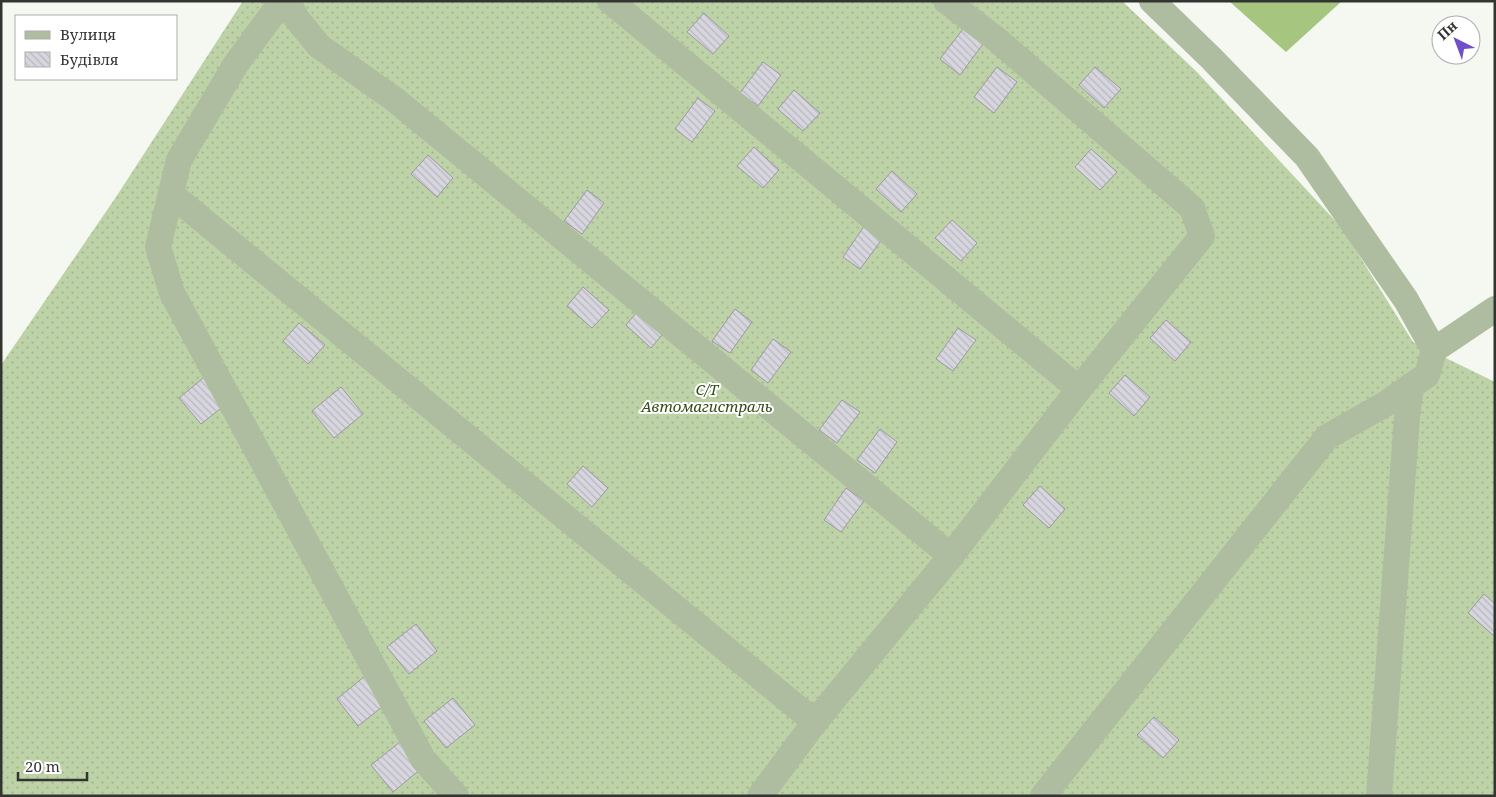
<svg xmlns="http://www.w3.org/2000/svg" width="1496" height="797" font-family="'Noto Serif',serif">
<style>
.garden{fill:url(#garden-dots)}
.water{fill:#a6c680}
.building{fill:url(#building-back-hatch);stroke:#9a99a1}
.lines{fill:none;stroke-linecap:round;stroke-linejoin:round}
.minor{stroke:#aebd9f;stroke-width:26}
.labels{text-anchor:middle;stroke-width:4;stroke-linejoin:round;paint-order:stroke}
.park-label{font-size:15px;font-style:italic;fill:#364a19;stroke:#fff}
</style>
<defs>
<pattern id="garden-dots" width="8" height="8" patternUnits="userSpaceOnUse" patternTransform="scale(1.25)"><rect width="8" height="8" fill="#bdd2a6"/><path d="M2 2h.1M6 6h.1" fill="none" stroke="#a3b58f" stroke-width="1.8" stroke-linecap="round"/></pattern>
<pattern id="building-back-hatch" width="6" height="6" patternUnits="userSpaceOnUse" patternTransform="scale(1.25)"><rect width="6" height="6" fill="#d7d6df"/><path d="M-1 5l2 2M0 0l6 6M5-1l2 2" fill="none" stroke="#b9b8c0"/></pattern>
</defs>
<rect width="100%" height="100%" fill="#f4f8f0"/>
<path class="garden" d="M243,1H1122L1197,72L1342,228L1413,342L1495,382V796H1V365L116,197Z"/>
<path class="water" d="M1229,1H1342L1286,52Z"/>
<g class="building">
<path d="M704,13L729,36L713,54L687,32Z"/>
<path d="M963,29L983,44L960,75L940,59Z"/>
<path d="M763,62L781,75L758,106L740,93Z"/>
<path d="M997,67L1017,82L994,113L974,97Z"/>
<path d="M1095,67L1121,89L1104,108L1079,85Z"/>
<path d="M794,90L820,113L803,131L778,109Z"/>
<path d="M698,98L715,111L692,142L675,129Z"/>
<path d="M754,147L779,170L763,188L737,166Z"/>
<path d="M1091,149L1117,172L1100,190L1075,167Z"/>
<path d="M428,155L453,178L437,197L411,174Z"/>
<path d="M892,171L917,194L901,212L876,189Z"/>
<path d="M587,190L604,203L582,234L564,221Z"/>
<path d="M952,220L977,243L961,261L935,238Z"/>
<path d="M865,225L883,238L860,269L843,257Z"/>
<path d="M583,287L609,310L592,328L567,306Z"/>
<path d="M642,306L667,329L651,348L626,325Z"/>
<path d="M735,309L752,322L730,353L712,341Z"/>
<path d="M1166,320L1191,342L1175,361L1150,338Z"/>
<path d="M299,323L325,345L308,364L283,341Z"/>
<path d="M958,328L976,340L953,371L936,359Z"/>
<path d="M773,339L791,352L768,383L751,370Z"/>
<path d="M208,374L230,401L201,424L179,398Z"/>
<path d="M1125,375L1150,397L1134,416L1109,393Z"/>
<path d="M341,387L363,414L334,438L312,411Z"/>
<path d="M842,400L860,412L837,443L819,430Z"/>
<path d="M880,429L897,442L875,473L857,460Z"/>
<path d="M583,466L608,488L592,507L567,484Z"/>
<path d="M1040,486L1065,509L1049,528L1023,505Z"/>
<path d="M846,488L864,501L841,532L824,520Z"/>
<path d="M1484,594L1495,604V634L1493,635L1468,613Z"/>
<path d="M416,624L437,651L409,674L387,647Z"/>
<path d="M365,676L387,703L358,726L337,699Z"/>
<path d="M453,698L475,725L446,748L424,721Z"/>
<path d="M1154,717L1179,740L1163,758L1137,735Z"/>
<path d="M400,742L422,768L393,792L371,765Z"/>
</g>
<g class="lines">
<g class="minor">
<path d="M282,1L236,64L179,160L158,247L172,293L423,759L456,796"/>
<path d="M287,1L297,19L319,46L394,99L951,556"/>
<path d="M610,1L1079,389"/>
<path d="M1152,1L1211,58L1307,157L1406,300L1434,350"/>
<path d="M171,194L815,722"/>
<path d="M760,796L815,722L951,556L1079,389L1202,236L1192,208L995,38L946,1"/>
<path d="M1043,796L1327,437L1387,403L1427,375L1434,350L1495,309"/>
<path d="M1379,796L1407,417L1411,386"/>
</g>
</g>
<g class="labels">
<g class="park-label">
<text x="707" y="395">С/Т<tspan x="707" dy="17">Автомагистраль</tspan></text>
</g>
</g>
<rect width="1496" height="797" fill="none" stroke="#333532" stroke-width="5"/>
<rect x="15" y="15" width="162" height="65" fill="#ffffff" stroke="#adaead"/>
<rect x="25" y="31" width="25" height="8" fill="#aebd9f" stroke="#adaead"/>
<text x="60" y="40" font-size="15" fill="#333532">Вулиця</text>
<rect x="25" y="52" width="25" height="15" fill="url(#building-back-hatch)" stroke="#adaead"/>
<text x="60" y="65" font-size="15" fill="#333532">Будівля</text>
<g transform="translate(1456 40) rotate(318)"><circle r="24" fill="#ffffff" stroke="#adaead"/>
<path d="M0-4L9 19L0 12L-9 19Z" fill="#714fc9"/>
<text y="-8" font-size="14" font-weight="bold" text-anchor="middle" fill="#333532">Пн</text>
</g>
<path d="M18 772v8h69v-8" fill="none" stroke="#333532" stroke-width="2.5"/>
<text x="25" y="772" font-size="15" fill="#333532" stroke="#ffffff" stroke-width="4" paint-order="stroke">20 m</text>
</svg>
